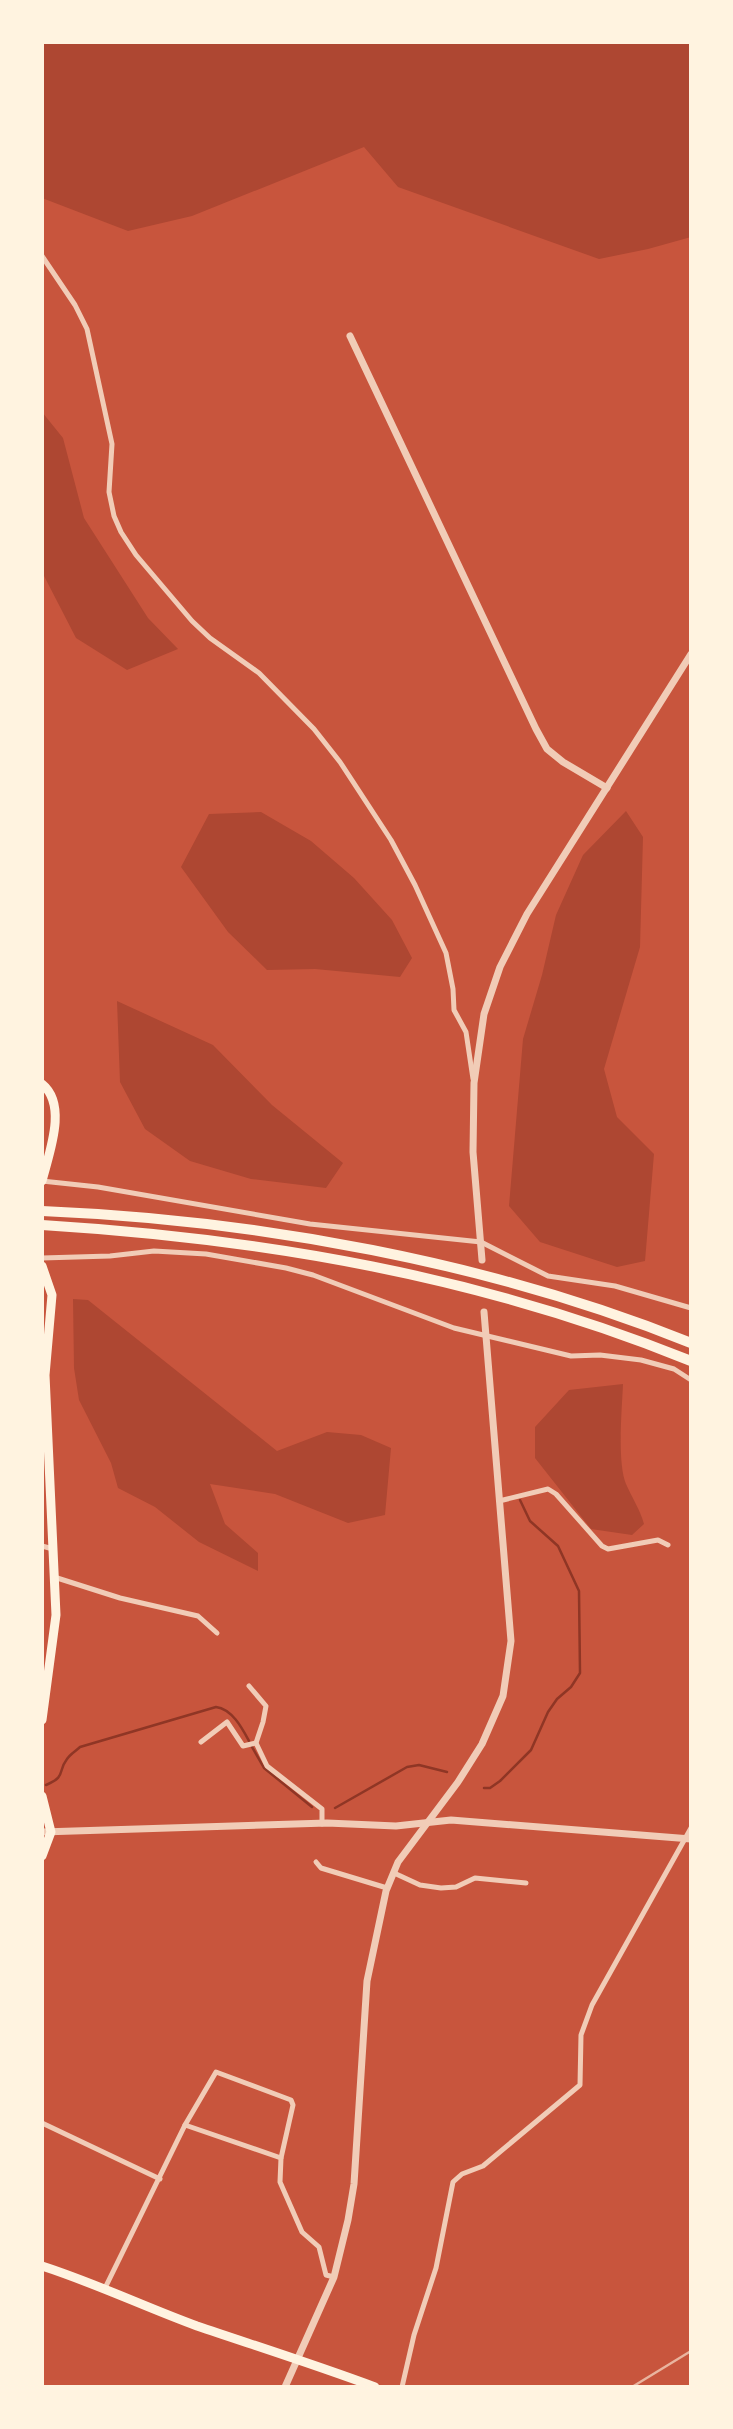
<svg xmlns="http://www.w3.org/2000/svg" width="733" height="2429" font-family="'Asap Condensed',sans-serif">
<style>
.green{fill:#ae4732}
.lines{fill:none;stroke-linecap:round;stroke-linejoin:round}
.stream{stroke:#8f3625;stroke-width:2.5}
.minor{stroke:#f1ccb7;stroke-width:5}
.tertiary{stroke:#f1ccb7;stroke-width:7}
.trunk{stroke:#fff3e0;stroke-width:9}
.motorway{stroke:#fff3e0;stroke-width:10}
.rail{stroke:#e9b49f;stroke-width:2.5}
</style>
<rect width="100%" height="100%" fill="#c8553d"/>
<g class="green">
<path d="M42,42H691V237L648,249L599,259L398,187L364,147L192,216L128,231L42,198Z"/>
<path d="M42,412L63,438L84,518L148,618L178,649L127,670L76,638L42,572Z"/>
<path d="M626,811L643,837L640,947L604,1069L617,1117L654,1154L645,1261L617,1267L540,1242L509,1206L523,1039L542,975L556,915L583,855Z"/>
<path d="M261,812L311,841L354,878L392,920L412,958L400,977L315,969L267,970L228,932L181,867L209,814Z"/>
<path d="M117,1001L213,1045L272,1105L343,1163L326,1188L251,1179L190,1161L145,1129L120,1082Z"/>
<path d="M73,1299L88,1300L277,1451L327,1432L361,1435L391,1448L385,1515L348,1523L275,1494L210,1484L225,1524L258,1553V1571L199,1542L155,1507L118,1488L111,1463L79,1400L74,1368Z"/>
<path d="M623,1384C622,1409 617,1462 626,1484C632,1498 640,1509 644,1524L632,1535L591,1529L535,1458V1427L569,1390Z"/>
</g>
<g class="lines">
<g class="stream">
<path d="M252,1747L264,1768L312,1807"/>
<path d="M46,1785C67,1776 57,1772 67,1759C70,1754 76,1751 80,1747L216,1707C232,1709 242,1728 249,1741"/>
<path d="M484,1788H490L500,1781L531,1750L548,1712L557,1699L571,1687L580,1673L579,1591L558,1546L530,1521L520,1500"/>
<path d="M335,1808L407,1767L419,1765L447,1772"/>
</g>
<g class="minor">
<path d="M42,256L75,305L87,329L112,444L109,492L114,516L121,532L136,555L192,621L210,638L259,673L314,729L340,762L391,840L415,885L446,953L453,989L454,1010L466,1032L473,1079"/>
<path d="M42,1181L98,1187L310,1224L481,1242L548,1276L615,1286L691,1308"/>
<path d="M42,1258L110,1256L154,1251L206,1254L286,1268L313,1275L454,1328L571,1356L600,1355L641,1360L674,1369L691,1380"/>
<path d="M499,1501L548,1489L556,1494L602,1546L608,1549L658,1540L668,1545"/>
<path d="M42,1546L53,1549"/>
<path d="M54,1577L120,1598L198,1616L217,1633"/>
<path d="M249,1686L266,1706L263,1722L256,1743L267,1766L322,1809V1824"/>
<path d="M201,1742L227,1722L243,1746L256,1743"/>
<path d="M316,1862L321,1868L387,1888"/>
<path d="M394,1873L420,1885L441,1888L456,1887L475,1878L526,1883"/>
<path d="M42,2123L160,2179"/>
<path d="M185,2125L216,2072L291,2100L293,2105L281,2158"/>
<path d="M105,2288L185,2125L281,2158L280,2182L302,2232L319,2247L326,2275L334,2277"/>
<path d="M402,2387L414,2335L436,2268L453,2182L462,2174L483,2166L580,2085L581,2035L592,2005L691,1828"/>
</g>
<g class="tertiary">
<path d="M350,336L536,729L547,749L563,762L607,788"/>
<path d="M482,1260L473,1152L474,1083L484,1014L500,967L527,914L691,654"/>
<path d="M42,1832L327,1823L396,1826L451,1820L691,1839"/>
<path d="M285,2387L334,2277L348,2220L354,2184L367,1981L386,1891L398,1862L458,1782L482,1744L503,1696L511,1641L484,1312"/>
</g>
<g class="trunk">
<path d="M42,1084C68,1105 49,1153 42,1181"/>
<path d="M42,1266L52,1295L45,1375L56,1615L42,1720"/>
<path d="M42,1796L51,1832L42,1856"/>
<path d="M42,2266C95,2283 145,2307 197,2326C256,2346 316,2365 375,2387"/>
</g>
<g class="motorway">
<path d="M42,1211C258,1220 490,1262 691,1343"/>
<path d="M42,1225C267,1239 481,1276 691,1361"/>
</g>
<path class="rail" d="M632,2387L691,2351"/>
</g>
<rect width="733" height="2429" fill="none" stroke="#fff3e0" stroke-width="88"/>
</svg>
